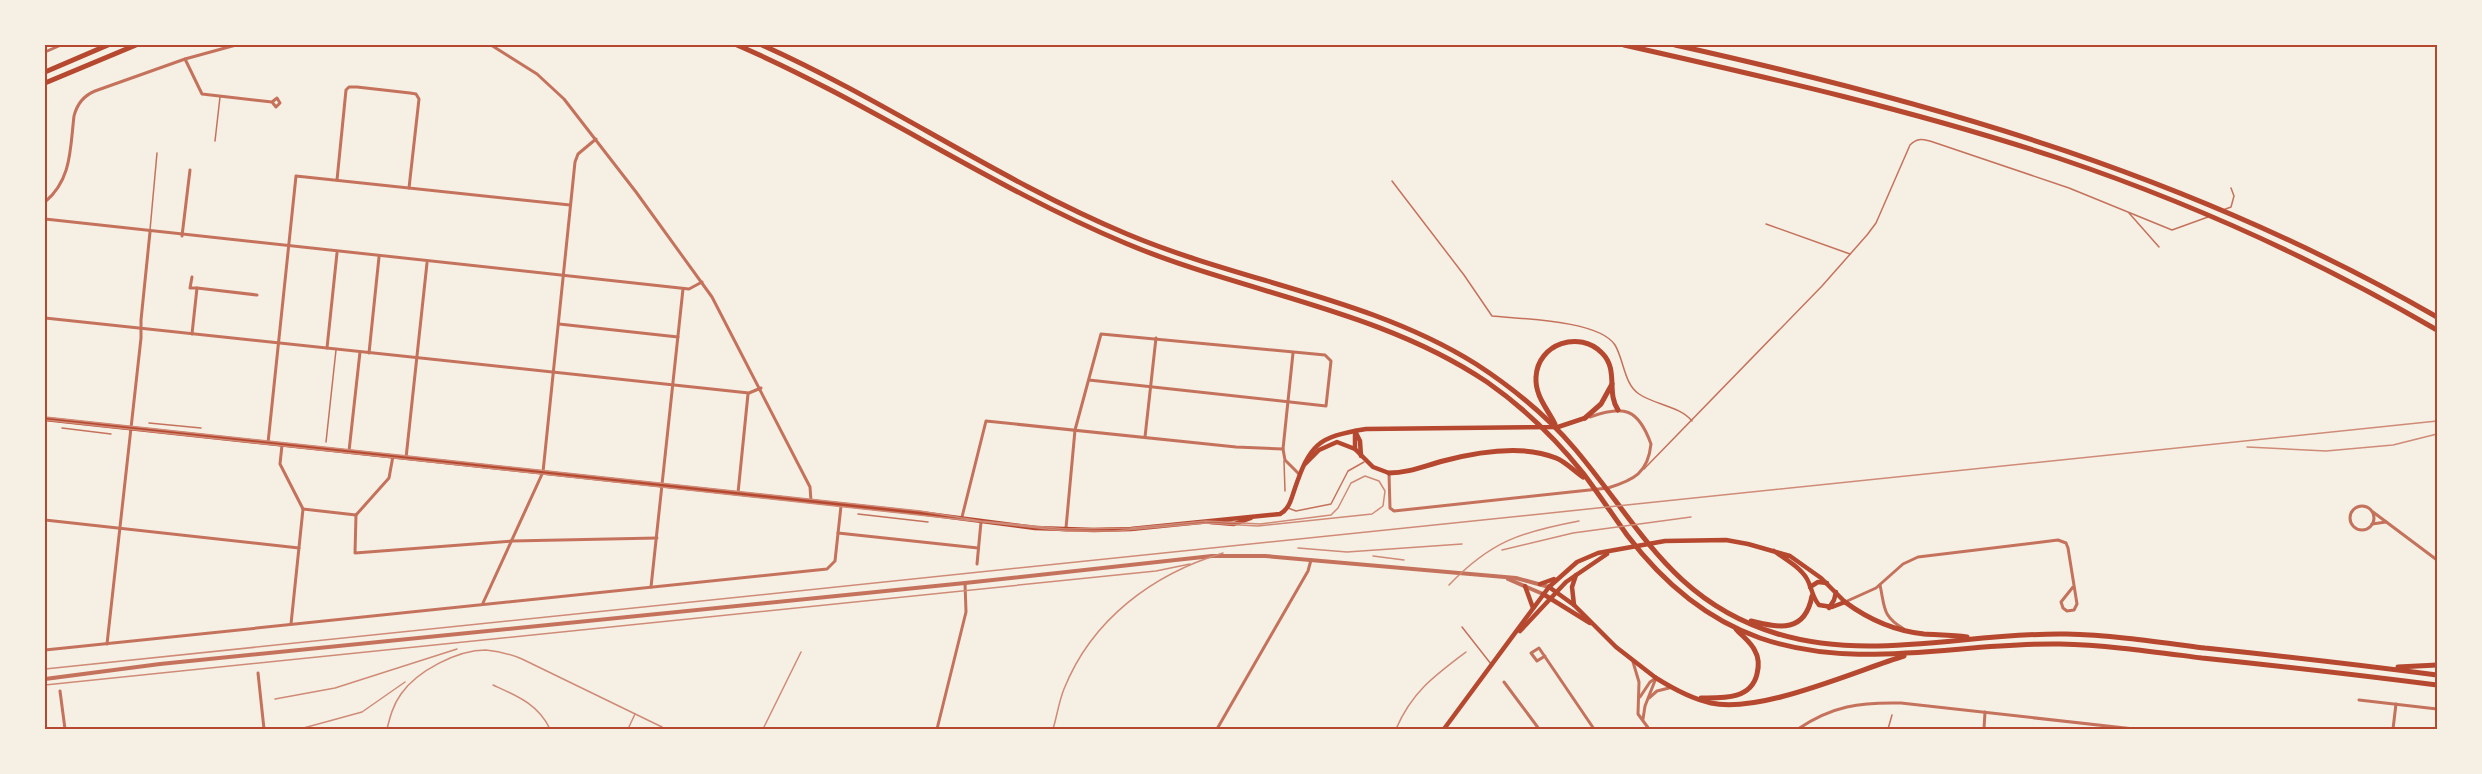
<svg xmlns="http://www.w3.org/2000/svg" width="2482" height="774" font-family="'Public Sans',sans-serif">
<style>
.lines{fill:none;stroke-linecap:round;stroke-linejoin:round}
.service{stroke:#c5725c;stroke-width:1.5}
.minor{stroke:#c5725c;stroke-width:3}
.tertiary{stroke:#c5725c;stroke-width:4}
.secondary{stroke:#b5482f;stroke-width:4.5}
.trunk{stroke:#b5482f;stroke-width:5}
.motorway{stroke:#b5482f;stroke-width:5}
.tram{stroke:#cf8b77;stroke-width:1.5}
.rail{stroke:#cf8b77;stroke-width:1.5}
.neatline{fill:none;stroke:#b5482f;stroke-width:2}
</style>
<rect width="100%" height="100%" fill="#f6efe4"/>
<g class="lines">
<g class="service">
<path d="M215,141L220,97"/>
<path d="M1392,181L1464,275L1492,316C1520,319 1599,320 1615,345C1624,360 1624,384 1639,394C1655,405 1680,406 1692,421"/>
<path d="M2223,210L2231,207L2234,196L2231,188"/>
<path d="M2129,213L2159,247"/>
<path d="M1766,224L1850,254"/>
<path d="M150,230L157,153"/>
<path d="M149,423L201,428"/>
<path d="M62,428L111,434"/>
<path d="M326,442L336,350"/>
<path d="M1284,461L1285,491"/>
<path d="M1644,469L1822,286L1867,235L1876,223L1910,145C1917,138 1921,139 1930,141L2069,188L2172,230L2208,217"/>
<path d="M1288,508L1296,511L1331,504L1348,471L1364,462"/>
<path d="M858,514L928,522"/>
<path d="M1462,627L1491,664"/>
<path d="M1888,729L1892,715"/>
</g>
<g class="minor">
<path d="M491,45L537,74L564,99L636,192L712,297L810,487L811,501"/>
<path d="M45,52L61,45"/>
<path d="M185,59L202,94L272,102L277,98L280,103L276,107L272,102"/>
<path d="M337,180L346,90L349,87H357L410,93L416,94L419,99L409,188"/>
<path d="M45,202C72,179 70,149 74,116C77,104 83,96 95,91L185,59L236,45"/>
<path d="M45,219L689,289L702,282"/>
<path d="M182,236L190,170"/>
<path d="M192,277L190,288H197L192,334"/>
<path d="M197,288L257,295"/>
<path d="M45,318L749,393L761,388"/>
<path d="M559,324L678,337"/>
<path d="M327,348L337,253"/>
<path d="M369,353L379,257"/>
<path d="M1293,353L1283,449L1285,460L1300,475"/>
<path d="M1145,437L1156,338"/>
<path d="M268,443L296,176L570,205"/>
<path d="M282,445L280,464L303,509L291,624"/>
<path d="M349,451L360,352"/>
<path d="M393,456L389,478L356,515L355,553L512,541L657,538"/>
<path d="M406,458L427,263"/>
<path d="M1389,473L1390,508L1394,511L1608,488C1634,480 1648,473 1651,444C1638,408 1624,405 1590,417"/>
<path d="M738,493L748,394"/>
<circle cx="2362" cy="518" r="12"/>
<path d="M303,509L356,515"/>
<path d="M2373,512L2437,560"/>
<path d="M962,517L986,421L1236,447L1283,449"/>
<path d="M45,520L299,548"/>
<path d="M2372,524L2386,522"/>
<path d="M1066,528L1075,430L1101,334L1325,355L1331,361L1326,406L1089,380"/>
<path d="M838,533L978,548"/>
<path d="M977,564L981,522"/>
<path d="M1880,585C1885,608 1882,616 1904,629"/>
<path d="M651,587L683,289"/>
<path d="M1845,602L1876,588L1903,564L1918,557L2058,540L2066,543L2068,548L2077,604L2074,610L2067,611L2063,608L2061,602L2073,587"/>
<path d="M483,603L543,472L575,162L578,154L596,139"/>
<path d="M107,644L141,338V320L150,232"/>
<path d="M45,650L827,569L835,561L841,506"/>
<path d="M1545,656L1537,661L1531,653L1539,648L1594,729"/>
<path d="M1633,662L1639,682L1638,714L1649,729"/>
<path d="M258,673L264,729"/>
<path d="M1504,682L1539,729"/>
<path d="M60,691L65,729"/>
<path d="M1640,697L1650,682L1656,678"/>
<path d="M1649,698L1657,691L1669,688"/>
<path d="M2359,700L2437,709"/>
<path d="M1643,719L1645,706L1656,678"/>
<path d="M937,729L966,612L965,583"/>
<path d="M1217,729L1308,571L1311,560"/>
<path d="M1798,729C1832,706 1860,702 1901,703L2134,729"/>
<path d="M1984,729L1985,712"/>
<path d="M2393,729L2396,704"/>
</g>
<g class="tertiary">
<path d="M1508,579L1543,594"/>
<path d="M45,679L160,664L965,583L1212,556H1265L1516,578L1549,587"/>
</g>
<g class="secondary">
<path d="M45,419L920,513L1035,528L1094,530L1131,529L1280,514C1289,509 1291,500 1294,491C1310,444 1317,437 1366,429L1558,427L1585,418"/>
<path d="M1355,431L1360,441L1361,456"/>
<path d="M1355,431V449"/>
<path d="M1305,464L1319,450L1337,442L1355,449L1373,467L1389,473"/>
<path d="M1210,522L1234,524L1251,518"/>
<path d="M1540,584L1554,579"/>
<path d="M1525,586L1533,608"/>
<path d="M1549,587L1574,605L1616,647L1656,678"/>
<path d="M1810,587L1818,582L1827,583"/>
<path d="M1543,594L1590,623"/>
<path d="M1574,605L1572,587L1576,575"/>
<path d="M1829,608L1834,600L1836,592"/>
<path d="M1520,631L1566,582L1607,554"/>
<path d="M1444,729L1549,587L1577,562L1598,553L1665,541L1726,540L1748,544L1790,556L1821,578L1845,602L1832,607L1819,605C1812,597 1812,588 1807,579C1800,567 1785,559 1774,551"/>
</g>
<g class="trunk">
<path d="M737,45C871,103 991,187 1125,243C1243,293 1379,309 1487,382C1523,407 1555,438 1583,473C1598,493 1612,514 1627,535C1661,580 1706,619 1760,638C1858,672 1959,642 2060,644C2107,645 2155,652 2202,658C2280,666 2359,675 2437,685"/>
<path d="M762,45C887,101 1000,181 1127,234C1241,282 1371,298 1476,364C1513,388 1547,416 1575,449C1640,526 1672,602 1778,634C1871,662 1970,632 2066,634C2112,635 2159,642 2205,648C2282,656 2360,665 2437,675"/>
<path d="M45,72L108,45"/>
<path d="M45,83L136,45"/>
<path d="M1585,418L1601,404L1612,384"/>
<path d="M1555,424C1547,408 1535,396 1536,377C1538,343 1580,330 1602,353C1619,370 1606,392 1618,410"/>
<path d="M1389,473C1408,473 1424,466 1443,461C1477,452 1522,444 1556,458C1566,462 1574,471 1583,477"/>
<path d="M1845,602C1868,619 1895,631 1924,634C1939,635 1953,635 1967,637"/>
<path d="M1751,621C1780,628 1805,633 1812,596"/>
<path d="M2398,667L2437,665"/>
<path d="M1656,678C1672,688 1692,699 1711,703C1760,714 1855,671 1904,656"/>
<path d="M1701,698C1722,698 1751,700 1757,674C1759,666 1759,658 1755,651C1751,642 1742,636 1736,629"/>
</g>
<g class="motorway">
<path d="M1624,45C1770,78 1916,111 2058,158C2189,202 2317,260 2437,330"/>
<path d="M1675,45C1945,105 2196,178 2437,317"/>
</g>
<path class="tram" d="M45,417L920,511L981,521L1066,529L1131,528L1206,521L1260,524L1331,515L1338,508L1351,483L1365,476L1379,481L1385,491L1383,506L1372,514L1258,526L1206,523L1114,531H1066L45,420"/>
<g class="rail">
<path d="M2247,447L2326,451L2393,445L2437,434"/>
<path d="M1298,548L1347,552L1462,544"/>
<path d="M1502,550L1573,533L1691,517"/>
<path d="M1373,556L1404,560"/>
<path d="M1449,585C1491,541 1521,532 1579,521"/>
<path d="M45,669L2437,421"/>
<path d="M45,685L1156,571L1190,564"/>
<path d="M493,685C517,696 538,704 550,729"/>
<path d="M275,699L335,688L457,649"/>
<path d="M300,729L362,712L405,682"/>
<path d="M387,729C390,717 393,705 401,694C417,671 457,650 486,650C498,651 510,654 522,659L662,727"/>
<path d="M628,729L635,714"/>
<path d="M763,729L801,652"/>
<path d="M1053,729C1057,716 1059,701 1064,689C1092,619 1153,574 1223,553"/>
<path d="M1396,729C1412,692 1434,676 1466,652"/>
</g>
</g>
<rect width="2482" height="774" fill="none" stroke="#f6efe4" stroke-width="93"/>
<rect x="46" y="46" width="2390" height="682" class="neatline"/>
</svg>
